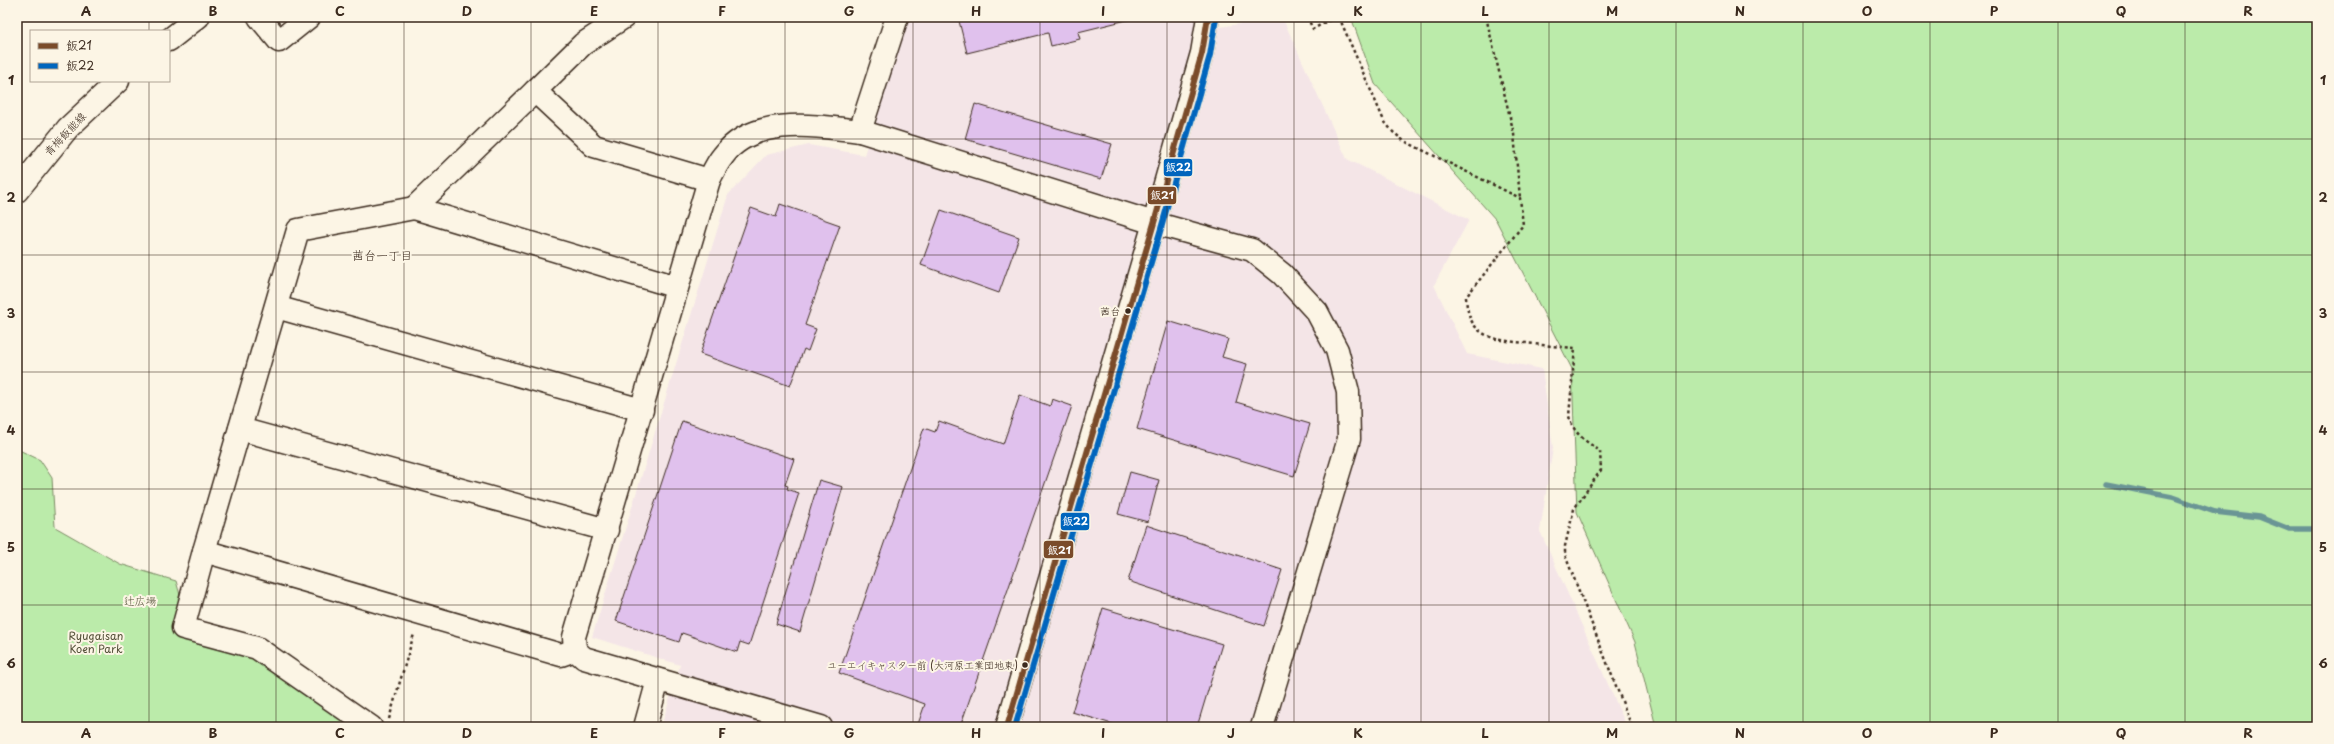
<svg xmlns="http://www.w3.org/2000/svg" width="2334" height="744" font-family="'Playpen Sans','Klee One',sans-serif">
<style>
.built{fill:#f4e5e7}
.green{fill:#bbebaa;stroke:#7b8a64}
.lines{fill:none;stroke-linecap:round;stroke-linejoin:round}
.stream{stroke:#6b9595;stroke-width:5.5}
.building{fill:#e0c1ed;stroke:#3b2a1e}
.minor-casing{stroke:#3b2a1e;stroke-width:25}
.major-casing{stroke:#3b2a1e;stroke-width:25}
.path{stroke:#3b2a1e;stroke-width:2.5;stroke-dasharray:3 3;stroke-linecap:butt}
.minor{stroke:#fcf5e5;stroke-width:22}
.major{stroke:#fcf5e5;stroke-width:22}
.bus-1-casing{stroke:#fcf5e5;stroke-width:9}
.bus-2-casing{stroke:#fcf5e5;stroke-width:9}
.bus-1{stroke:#7a4b2a;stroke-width:6}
.bus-2{stroke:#0065bd;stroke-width:6}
.grid{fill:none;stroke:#3b2a1e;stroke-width:1;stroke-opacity:0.55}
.bus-dot{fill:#3b2a1e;stroke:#fcf5e5;stroke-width:1.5}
.labels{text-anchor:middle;stroke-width:4;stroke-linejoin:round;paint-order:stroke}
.bus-label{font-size:10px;fill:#3b2a1e;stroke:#fcf5e5;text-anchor:end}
.street-label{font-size:11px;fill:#3b2a1e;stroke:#fcf5e5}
.park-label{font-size:11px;fill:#55513a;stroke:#fcf5e5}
.neighbourhood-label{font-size:12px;fill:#3b2a1e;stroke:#fcf5e5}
.line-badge{stroke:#fcf5e5;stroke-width:1.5}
.badge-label{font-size:11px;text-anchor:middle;font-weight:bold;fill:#fff}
.neatline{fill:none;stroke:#3b2a1e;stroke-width:1.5}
.grid-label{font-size:13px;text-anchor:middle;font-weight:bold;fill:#3b2a1e}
</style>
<rect width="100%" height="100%" fill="#fcf5e5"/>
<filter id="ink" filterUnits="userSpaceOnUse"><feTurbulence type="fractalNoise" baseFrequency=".025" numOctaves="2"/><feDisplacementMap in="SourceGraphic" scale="8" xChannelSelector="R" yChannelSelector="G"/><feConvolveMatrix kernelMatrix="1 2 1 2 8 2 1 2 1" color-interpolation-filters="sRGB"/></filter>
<g filter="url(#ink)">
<path class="built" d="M909,17H1203L1202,30L1282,17L1347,159L1469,220L1434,285L1467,354L1542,369L1553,448L1540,531L1627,727H661L680,665L592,637L728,195L766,155L809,145L864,155Z"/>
<g class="green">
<path d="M1351,17H2317V727H1656L1635,642L1577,512L1572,369L1496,220L1375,84Z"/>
<path d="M17,449L40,460L52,478L55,527L120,564L176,581L182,602L179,610L258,658L357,727H17Z"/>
</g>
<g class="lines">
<path class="stream" d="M2106,484L2172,497L2215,512L2259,517L2289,529H2317"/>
</g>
<g class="building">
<path d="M958,17H1139L1078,32L1080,39L1051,46L1048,33L967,53Z"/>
<path d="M975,104L1112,144L1101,179L965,139Z"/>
<path d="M780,204L840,225L805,325L816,329L808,351L804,349L790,386L700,354L751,208L776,217Z"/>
<path d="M941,210L1019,237L999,293L921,265Z"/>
<path d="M1168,321L1228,339L1222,357L1247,364L1236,402L1310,424L1294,476L1137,429Z"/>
<path d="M1020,395L1050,406L1052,399L1072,406L960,727H917L925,704L839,673L924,428L935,432L939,421L1003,444Z"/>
<path d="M682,421L794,459L785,485L788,486L787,489L799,493L749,645L740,642L737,652L682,633L679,642L616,621Z"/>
<path d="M1130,472L1159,480L1148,522L1118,514Z"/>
<path d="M819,480L843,487L800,632L776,624Z"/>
<path d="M1146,525L1282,570L1264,626L1128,581Z"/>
<path d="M1103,608L1222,644L1197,727H1122L1072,712Z"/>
</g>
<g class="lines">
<defs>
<g id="minor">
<path d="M259,17L279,41L309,17"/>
<path d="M624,17L583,44L535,91L594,146L709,180"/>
<path d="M535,91L414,208L677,287"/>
<path d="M860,131L897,17"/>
<path d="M276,307L642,410"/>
<path d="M240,429L607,530"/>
<path d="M204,551L561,655L575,650L584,658L821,727"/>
<path d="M575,650L574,637L709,180C713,172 717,163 723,156C753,115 817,126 860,131L1154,223L1252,250L1282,274L1317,312L1337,350L1348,392L1349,439L1262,727"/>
<path d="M371,727L257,648L183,628L204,551L298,230L414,208"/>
<path d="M645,727L658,680"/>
<path d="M1007,727L1154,223L1202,53L1208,17"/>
</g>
<g id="major">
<path d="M169,40L198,17"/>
<path d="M17,191L68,128L118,81"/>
</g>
</defs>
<use href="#minor" class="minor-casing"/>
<use href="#major" class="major-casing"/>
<g class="path">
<path d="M1307,17L1313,29L1335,17"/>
<path d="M1339,17L1384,121L1393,132L1404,141L1520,198L1523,225L1466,297C1468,337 1492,340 1526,343C1542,345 1559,347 1575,348L1569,416C1573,434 1586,441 1600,451L1601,470L1574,509L1565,546V555L1632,727"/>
<path d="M1486,17L1514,134L1520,198"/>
<path d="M389,719L414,634"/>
</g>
<use href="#minor" class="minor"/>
<use href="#major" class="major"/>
<defs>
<path id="bus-1" d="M1007,727L1154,223L1202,53L1208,17"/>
<path id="bus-2" d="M1015,727L1162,225L1210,55L1216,18"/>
</defs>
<use href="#bus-1" class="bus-1-casing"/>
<use href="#bus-2" class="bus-2-casing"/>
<use href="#bus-1" class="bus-1"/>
<use href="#bus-2" class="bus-2"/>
</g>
</g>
<path class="grid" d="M149,17V31M276,17V727M404,17V727M531,17V727M658,17V727M785,17V727M913,17V727M1040,17V727M1167,17V727M1294,17V727M1421,17V727M1549,17V727M1676,17V727M1803,17V727M1930,17V727M2058,17V727M2185,17V727M149,81V727M17,139H2317M17,255H2317M17,372H2317M17,489H2317M17,605H2317"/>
<g class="bus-dot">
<circle cx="1128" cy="311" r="3.5"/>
<circle cx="1025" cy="665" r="3.5"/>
</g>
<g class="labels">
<g class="bus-label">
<text x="1120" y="315">茜台</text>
<text x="1018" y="669">ユーエイキャスター前 (大河原工業団地東)</text>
</g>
<g class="street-label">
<text transform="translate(65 134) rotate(-47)" y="4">青梅飯能線</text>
</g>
<g class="park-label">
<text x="140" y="605">辻広場</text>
<text x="96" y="640">Ryugaisan<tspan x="96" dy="13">Koen Park</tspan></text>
</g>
<g class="neighbourhood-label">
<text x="382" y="260">茜台一丁目</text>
</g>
</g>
<g class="line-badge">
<rect x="1163" y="158" width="30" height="19" rx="4" fill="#0065bd"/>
<rect x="1147" y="186" width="30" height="19" rx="4" fill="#7a4b2a"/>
<rect x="1060" y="512" width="30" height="19" rx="4" fill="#0065bd"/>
<rect x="1043" y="540" width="31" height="19" rx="4" fill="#7a4b2a"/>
</g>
<g class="badge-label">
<text x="1178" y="171">飯22</text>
<text x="1162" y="199">飯21</text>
<text x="1075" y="525">飯22</text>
<text x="1059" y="554">飯21</text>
</g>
<rect width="2334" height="744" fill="none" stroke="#fcf5e5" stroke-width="44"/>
<rect x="30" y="30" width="140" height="52" fill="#fcf5e5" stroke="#afa495"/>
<rect x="38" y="43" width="20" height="6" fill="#7a4b2a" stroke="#afa495"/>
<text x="66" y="50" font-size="12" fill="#3b2a1e">飯21</text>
<rect x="38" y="63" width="20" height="6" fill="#0065bd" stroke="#afa495"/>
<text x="66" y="70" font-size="12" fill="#3b2a1e">飯22</text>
<rect x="22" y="22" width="2290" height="700" class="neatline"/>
<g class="grid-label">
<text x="86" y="16">A</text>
<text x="213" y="16">B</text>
<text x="340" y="16">C</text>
<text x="467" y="16">D</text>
<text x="594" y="16">E</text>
<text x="722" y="16">F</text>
<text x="849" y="16">G</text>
<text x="976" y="16">H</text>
<text x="1103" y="16">I</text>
<text x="1231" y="16">J</text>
<text x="1358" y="16">K</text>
<text x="1485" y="16">L</text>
<text x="1612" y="16">M</text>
<text x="1740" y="16">N</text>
<text x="1867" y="16">O</text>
<text x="1994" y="16">P</text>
<text x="2121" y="16">Q</text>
<text x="2248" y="16">R</text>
<text x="11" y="85">1</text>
<text x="2323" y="85">1</text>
<text x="11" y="202">2</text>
<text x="2323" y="202">2</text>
<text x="11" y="318">3</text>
<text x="2323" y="318">3</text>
<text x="11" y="435">4</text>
<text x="2323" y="435">4</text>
<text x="11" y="552">5</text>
<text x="2323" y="552">5</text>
<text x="11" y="668">6</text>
<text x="2323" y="668">6</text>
<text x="86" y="738">A</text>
<text x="213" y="738">B</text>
<text x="340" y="738">C</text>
<text x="467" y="738">D</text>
<text x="594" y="738">E</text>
<text x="722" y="738">F</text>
<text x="849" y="738">G</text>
<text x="976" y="738">H</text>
<text x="1103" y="738">I</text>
<text x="1231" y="738">J</text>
<text x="1358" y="738">K</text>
<text x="1485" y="738">L</text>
<text x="1612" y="738">M</text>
<text x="1740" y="738">N</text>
<text x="1867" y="738">O</text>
<text x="1994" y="738">P</text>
<text x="2121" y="738">Q</text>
<text x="2248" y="738">R</text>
</g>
</svg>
